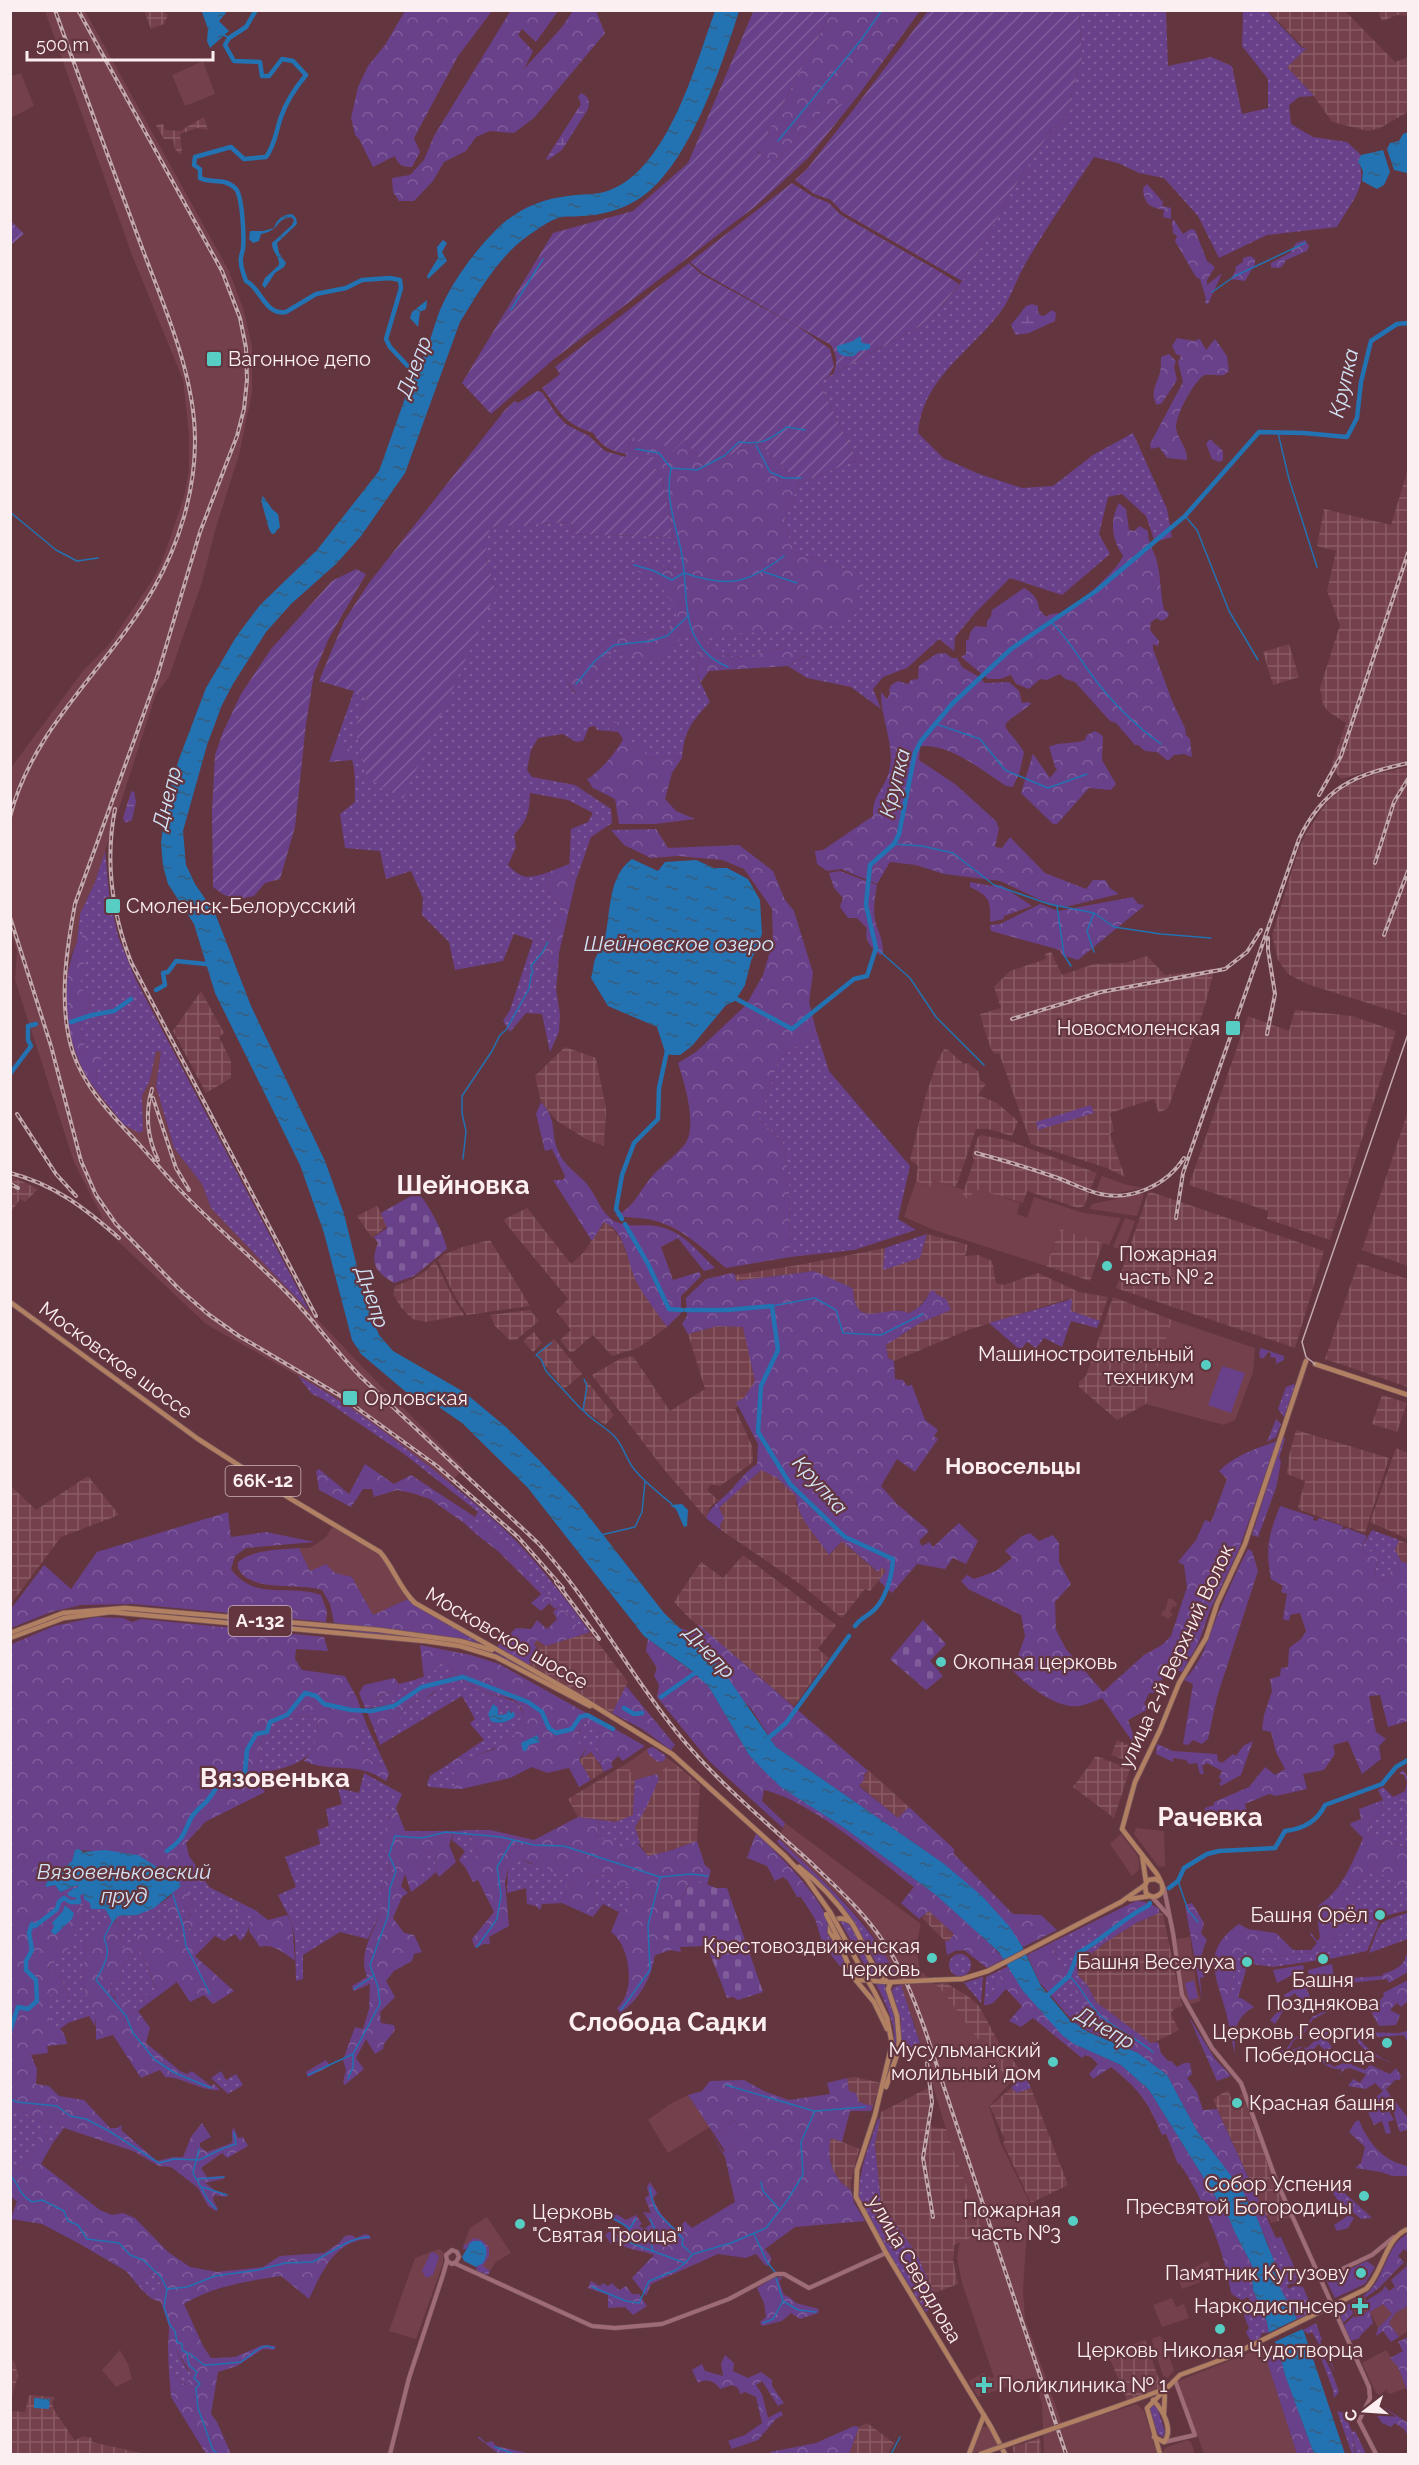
<svg xmlns="http://www.w3.org/2000/svg" width="1419" height="2465" font-family="Raleway,sans-serif">
<style>
.built{fill:#74404b}
.industrial{fill:url(#industrial-grid)}
.grass{fill:url(#grass-dots);fill-rule:evenodd}
.forest{fill:url(#forest-crowns)}
.wetland{fill:url(#wetland-marsh)}
.cemetery{fill:url(#cemetery-stones)}
.park{fill:#69418a}
.garden{fill:url(#garden-furrows)}
.water{fill:url(#water-ripples)}
.pier{fill:#63353e}
.lines{fill:none;stroke-linecap:round;stroke-linejoin:round}
.stream{stroke:#2372b2;stroke-width:1.5}
.river{stroke:#2372b2;stroke-width:4.5}
.secondary-casing{stroke:#75525a;stroke-width:5}
.primary-casing{stroke:#75525a;stroke-width:6}
.secondary{stroke:#9f6c76;stroke-width:4}
.primary{stroke:#b17f61;stroke-width:4.5}
.tram{stroke:#c2a9ae;stroke-width:1.5}
.rail-casing{stroke:#c2a9ae;stroke-width:4}
.rail{stroke:#63353e;stroke-width:1.5;stroke-dasharray:4.5;stroke-linecap:butt}
.primary-bridge-casing{stroke:#75525a;stroke-width:6;stroke-linecap:butt}
.primary-bridge{stroke:#b17f61;stroke-width:4.5}
.poi-dot{fill:#56cec3;stroke:#63353e;stroke-width:2}
.labels{text-anchor:middle;stroke-width:4.5;stroke-linejoin:round;paint-order:stroke}
.shield{fill:#63353e;stroke:#cdb7bb;stroke-width:1.5}
.shield-label{font-size:18px;font-weight:bold;fill:#fbeff1}
.poi-label{font-size:20px;fill:#fbeff1;stroke:#63353e;text-anchor:end}
.street-label{font-size:20px;fill:#fbeff1;stroke:#63353e}
.water-label{font-size:21px;font-style:italic;fill:#d3e5f7;stroke:#63353e}
.quarter-label{font-size:22px;font-weight:bold;fill:#fbeff1;stroke:#63353e}
.district-label{font-size:26px;font-weight:bold;fill:#fbeff1;stroke:#63353e}
</style>
<defs>
<pattern id="industrial-grid" width="8" height="8" patternUnits="userSpaceOnUse" patternTransform="scale(1.5)"><rect width="8" height="8" fill="#74404b"/><path d="M0 4h8M4 0v8" fill="none" stroke="#895c65"/></pattern>
<pattern id="grass-dots" width="8" height="8" patternUnits="userSpaceOnUse" patternTransform="scale(1.5)"><rect width="8" height="8" fill="#69418a"/><path d="M2 2h.1M6 6h.1" fill="none" stroke="#7f5d9b" stroke-width="1.8" stroke-linecap="round"/></pattern>
<pattern id="forest-crowns" width="20" height="18" patternUnits="userSpaceOnUse" patternTransform="scale(1.5)"><rect width="20" height="18" fill="#69418a"/><path d="M2 6a3 3 0 1 1 6 0M12 15a3 3 0 1 1 6 0" fill="none" stroke="#7f5d9b"/></pattern>
<pattern id="wetland-marsh" width="20" height="14" patternUnits="userSpaceOnUse" patternTransform="scale(1.5)"><rect width="20" height="14" fill="#69418a"/><path d="M1 5h8M5 5V1M11 12h8M15 12V8" fill="none" stroke="#7f5d9b"/></pattern>
<pattern id="cemetery-stones" width="16" height="16" patternUnits="userSpaceOnUse" patternTransform="scale(1.5)"><rect width="16" height="16" fill="#69418a"/><path d="M2 7V4a2 2 0 0 1 4 0v3zM10 15v-3a2 2 0 0 1 4 0v3z" fill="#7f5d9b"/></pattern>
<pattern id="garden-furrows" width="10" height="10" patternUnits="userSpaceOnUse" patternTransform="scale(1.5)"><rect width="10" height="10" fill="#69418a"/><path d="M-1 1l2-2M0 10L10 0M9 11l2-2" fill="none" stroke="#7f5d9b"/></pattern>
<pattern id="water-ripples" width="26" height="14" patternUnits="userSpaceOnUse" patternTransform="scale(1.5)"><rect width="26" height="14" fill="#2372b2"/><path d="M2 4q2-2 4 0t4 0M15 11q2-2 4 0t4 0" fill="none" stroke="#375d7d"/></pattern>
</defs>
<rect width="100%" height="100%" fill="#63353e"/>
<g class="built">
<path d="M45,11H85L229,271L244,311L252,346V393L239,455L216,527L202,582L169,677L156,694L95,882L80,914L77,942L69,959L72,1042L81,1067L110,1110L123,1124L143,1131L142,1096L150,1080L156,1051L161,1052L156,1086L174,1148L202,1184L211,1208L378,1383L464,1468L450,1483L337,1398L206,1324L104,1228L100,1213L74,1162L15,980L17,951L10,930V769L83,671L108,646L153,579L162,561L184,497L189,469V434L183,380L132,255Z"/>
<path d="M203,61L215,94L185,106L172,75Z"/>
<path d="M21,73L34,106L11,118V76Z"/>
<path d="M1102,1176L1124,1184L1143,1188L1112,1194L1096,1191Z"/>
<path d="M933,1180L964,1190L962,1196L968,1198L976,1190H980L1020,1203L1017,1214L1027,1218L1034,1197L1084,1213L1121,1218L1109,1245L1060,1229L1046,1266L934,1230L904,1217L916,1181L929,1187Z"/>
<path d="M1139,1194H1144L1137,1216L1090,1209L1092,1204Z"/>
<path d="M1125,1218L1135,1221L1124,1251L1113,1247Z"/>
<path d="M1172,1320L1255,1348L1253,1372L1235,1420L1224,1425L1146,1404Z"/>
<path d="M333,1526L380,1555L408,1599L373,1615L352,1577L310,1571L299,1548H309L316,1544L326,1537Z"/>
<path d="M1171,1598L1177,1603L1176,1607L1173,1606L1170,1612L1173,1614L1168,1619L1161,1615L1163,1611H1165L1168,1599Z"/>
<path d="M650,1747L673,1762L657,1774L635,1780L626,1764Z"/>
<path d="M785,1823L921,1924L916,1946L920,1970L944,1993L1010,2083L989,2106L1001,2144L1029,2201L1023,2289L1025,2319L1063,2427L1137,2404L1144,2411L1157,2454H1044L1042,2404L1034,2377L978,2397L969,2381L983,2373L992,2378L994,2377L962,2283L957,2258L960,2241L983,2232L946,2129L915,2026L897,1976L866,1925L842,1899L779,1839Z"/>
<path d="M1136,1828L1164,1831L1165,1866L1159,1867L1134,1834Z"/>
<path d="M1121,1834L1137,1855L1139,1861V1870L1132,1876L1110,1844Z"/>
<path d="M1190,1937L1197,1988L1201,2001L1188,2005L1185,1995L1176,1939Z"/>
<path d="M1242,2094L1246,2106L1236,2110L1232,2099Z"/>
<path d="M688,2095L710,2127L668,2153L648,2120L670,2104Z"/>
<path d="M487,2217L511,2253L496,2262L490,2271L483,2266L489,2256V2247L482,2240L466,2245L464,2244L470,2228Z"/>
<path d="M439,2249L443,2251V2263L416,2339L389,2331L415,2258Z"/>
<path d="M1208,2261L1214,2277L1182,2289L1177,2276Z"/>
<path d="M1364,2295L1370,2310L1356,2318L1351,2301Z"/>
<path d="M1172,2298L1176,2307L1184,2304L1189,2318L1162,2327L1153,2305Z"/>
<path d="M1383,2303L1392,2314L1378,2328L1370,2312Z"/>
<path d="M1408,2306V2331L1399,2337L1389,2323L1395,2313Z"/>
<path d="M1160,2336L1163,2339L1174,2370L1168,2378L1163,2376L1152,2341L1153,2338Z"/>
<path d="M1259,2349L1266,2358L1297,2454H1204L1178,2381Z"/>
<path d="M120,2350L128,2364L132,2379L116,2387L102,2370Z"/>
<path d="M1386,2350L1398,2367L1406,2388L1390,2394L1386,2392L1383,2397L1376,2393L1362,2363Z"/>
<path d="M989,2426L999,2446L970,2454L983,2427Z"/>
<path d="M1187,2440L1191,2442L1195,2454H1162L1165,2448Z"/>
</g>
<g class="industrial">
<path d="M144,11H164L168,15L164,24L151,29Z"/>
<path d="M1268,11H1345L1395,62L1408,57V112L1380,128L1368,131L1332,122L1314,96L1287,67L1305,49Z"/>
<path d="M1378,11H1408V16L1397,15L1382,21Z"/>
<path d="M204,117L208,130L197,128L180,134L182,149L180,155L175,149L173,139H164L156,125L163,124L165,130L180,131Z"/>
<path d="M1408,469V760L1341,779L1331,767L1346,723L1330,713L1323,705L1320,688L1340,625L1327,591L1336,551L1317,546L1324,509L1391,525Z"/>
<path d="M1289,644L1299,677L1273,685L1263,652Z"/>
<path d="M1408,767V1008L1406,1015L1307,984L1288,974L1278,960L1272,935L1297,854L1305,835L1324,806L1334,795L1348,785L1375,774Z"/>
<path d="M1051,952L1062,975L1094,964L1125,963L1147,956L1165,975L1202,971L1212,968L1214,971L1203,1012L1168,1108L1159,1113L1154,1099L1110,1113L1114,1131L1110,1134L1125,1177L1107,1168L1031,1144L999,1053L995,1054L991,1049L984,1028L980,1014L1001,1008L994,987L1010,971L1046,959L1045,954Z"/>
<path d="M201,991L224,1033L219,1037L231,1061V1078L206,1093L173,1031Z"/>
<path d="M1295,1010L1352,1016L1396,1031L1330,1240L1267,1219L1268,1211L1189,1185L1248,1016L1289,1031Z"/>
<path d="M565,1047L596,1058L606,1109L604,1146L586,1139L557,1121L541,1102L535,1076Z"/>
<path d="M944,1049L948,1050L964,1064L968,1063L978,1071L980,1080L986,1084L978,1095L997,1103L1018,1121L1012,1136L988,1129H976L956,1187L933,1180L930,1187L916,1181L918,1166L910,1160L925,1098L937,1062Z"/>
<path d="M1408,1111V1266L1362,1250Z"/>
<path d="M981,1135L1006,1140L1097,1173L1084,1206L1078,1208L1027,1191L1023,1203L980,1190H976L968,1199L962,1196L974,1160L972,1155L978,1137Z"/>
<path d="M13,1177L38,1189L25,1202L20,1199L11,1212V1179Z"/>
<path d="M1151,1192L1324,1251L1295,1348L1116,1288L1148,1193Z"/>
<path d="M377,1206L388,1225L372,1238L357,1216Z"/>
<path d="M527,1208L571,1264L583,1253L605,1222L609,1224L622,1241L637,1283L667,1327L638,1348L612,1356L593,1335L573,1352H570L560,1340L571,1330L556,1311L568,1299L503,1220Z"/>
<path d="M1060,1229L1103,1243L1090,1281L1046,1266Z"/>
<path d="M927,1234L968,1245L965,1256L978,1255L992,1261L996,1283L1004,1285L1038,1273L1079,1292L1108,1297L1100,1321L1071,1311L1068,1299L968,1330L894,1361L888,1358L886,1345L920,1323L951,1310L928,1296L916,1310L908,1313L901,1310L869,1315L860,1311L854,1303L853,1290L814,1271L736,1281L735,1275L804,1264L885,1248L884,1269L920,1258Z"/>
<path d="M490,1240L530,1306L467,1315L453,1293L438,1260L443,1255L462,1247Z"/>
<path d="M435,1261L453,1298L464,1315L426,1322L412,1319L400,1306L393,1294L395,1286L413,1279L427,1270Z"/>
<path d="M1358,1263L1408,1279V1387L1325,1359Z"/>
<path d="M1113,1297L1172,1320L1146,1404L1117,1420L1079,1387V1382L1086,1376Z"/>
<path d="M530,1310L539,1321L516,1340H510L495,1326L490,1315Z"/>
<path d="M717,1326L743,1327L749,1350L755,1381L744,1398L737,1402L738,1406L735,1408L752,1446L753,1462L720,1486L711,1484L707,1490L718,1500L710,1507L706,1518L662,1467L592,1375L620,1359L633,1356L670,1411L705,1389L688,1334Z"/>
<path d="M534,1332L542,1343L533,1352L523,1341Z"/>
<path d="M554,1339L582,1374L564,1389L536,1354Z"/>
<path d="M586,1380L614,1415L605,1425L583,1409Z"/>
<path d="M1382,1395L1407,1403L1397,1432L1372,1424Z"/>
<path d="M1296,1430L1389,1458L1365,1533L1300,1510L1298,1507L1305,1481L1287,1474L1289,1456Z"/>
<path d="M1396,1448L1408,1453V1539L1370,1522Z"/>
<path d="M760,1469L777,1478L796,1496V1505L830,1555L842,1541L877,1572L882,1567L887,1571L870,1591L865,1589L842,1618L803,1586L721,1530L719,1508Z"/>
<path d="M88,1476L119,1515L61,1537L11,1604V1486L36,1510Z"/>
<path d="M1399,1540L1408,1544V1564L1401,1561L1395,1550Z"/>
<path d="M743,1555L836,1625L818,1649L829,1658L794,1706L688,1617L674,1602L701,1562L723,1578Z"/>
<path d="M590,1632L628,1682L612,1713L528,1666L540,1652L534,1643L538,1639L546,1646Z"/>
<path d="M1117,1740L1139,1749L1134,1763L1111,1755Z"/>
<path d="M591,1752L604,1772L591,1780L579,1760Z"/>
<path d="M1096,1756L1130,1769L1114,1818L1073,1787Z"/>
<path d="M673,1762L700,1785L697,1841L669,1851L648,1856L641,1846L635,1827L659,1779L657,1774Z"/>
<path d="M626,1764L635,1780L633,1815L616,1822L578,1817L568,1799Z"/>
<path d="M868,1770L909,1807L898,1818L859,1785Z"/>
<path d="M929,1910L954,1935L949,1941H945L922,1918Z"/>
<path d="M1159,1913L1163,1914L1167,1934L1182,2006L1174,2009L1171,2014L1179,2030L1151,2044L1096,2002L1088,1986L1077,1974L1082,1961L1106,1942L1136,1923Z"/>
<path d="M946,1983L969,1997L979,2006L1000,2045L1020,2069L1010,2083L944,1993L935,1984Z"/>
<path d="M855,2077L881,2083L873,2106L859,2102L849,2091L847,2078Z"/>
<path d="M930,2087L928,2120L932,2127L946,2129L983,2232L954,2245L953,2260L958,2284L934,2293L916,2253L881,2203L875,2144L881,2112Z"/>
<path d="M1011,2088L1017,2093L1031,2088L1068,2185L1031,2203L1003,2143L1005,2140L990,2106Z"/>
<path d="M1228,2090L1236,2110L1246,2106L1272,2176L1292,2217L1271,2223L1263,2210L1213,2099Z"/>
<path d="M831,2137L859,2149L851,2181V2190L841,2184L833,2170L828,2149Z"/>
<path d="M1145,2340L1161,2385L1160,2388L1127,2400L1108,2354Z"/>
<path d="M11,2359L15,2363L18,2376L11,2399Z"/>
<path d="M29,2395L54,2397L52,2404L54,2410L75,2441L82,2436L92,2438V2442L145,2454H11L12,2411L25,2412Z"/>
<path d="M867,2423L894,2443L888,2454H849L859,2427Z"/>
<path d="M1040,2438L1041,2454H1014L1012,2447Z"/>
</g>
<g class="grass">
<path d="M1079,11H1166L1168,66L1211,57L1232,66L1242,114L1268,108V79L1242,46L1243,11H1267L1301,47L1306,49L1287,67L1314,96L1299,97L1289,105L1291,124L1313,137L1347,142L1361,155L1358,162C1370,184 1348,207 1337,227L1267,235L1219,258L1198,216L1164,178L1139,173L1118,163L1094,157C1070,193 1046,228 1024,266C1017,279 1012,294 1004,307C974,350 923,376 918,433L943,458L979,474L1022,488L1053,486L1093,455L1133,433L1167,509L1172,537L1155,542L1146,516L1122,494L1108,497L1099,534L1110,554L1062,595L1010,578L975,613L955,637L954,651L939,639L907,668L883,677L873,689L881,709L851,687L807,678L788,666L806,656L779,648L742,657L714,654L705,635L849,570L794,552L784,521L799,483L857,460L819,382L931,320L962,281L1015,186L1049,133L1065,119L1082,57Z"/>
<path d="M571,522L572,534L673,537L680,557V572L642,560L681,611L666,631L614,636L565,679L575,694L598,675L614,648L626,654L675,645L685,633L698,654L696,673L710,702C692,721 684,731 682,758L669,756L644,758L645,749L632,742L612,723L608,731L597,730L595,726L589,727L583,741L576,742L563,734L538,738L531,750L527,770L532,777L575,785L611,809L612,823L591,837L576,880L569,872L571,829L588,822L593,813L568,800L530,793C529,813 528,819 514,835L516,847L508,865C521,879 528,879 546,873L550,895L563,906L539,957L558,970L556,989L560,1014L559,1032L550,1052L542,1014L526,1013L510,1032L503,1021L510,1010L533,940L514,934L503,961L455,970L449,942L422,915L423,898L411,871L386,879L380,851L345,848L340,814L355,802C354,776 359,757 337,739L354,691L367,695L355,729L496,592L485,555L489,527Z"/>
<path d="M105,851L109,893L118,936L135,978L310,1312L211,1208L202,1184L174,1148L156,1086L161,1052L156,1051L150,1080L142,1096L143,1131L139,1133L123,1124L92,1085L97,1082L96,1065L86,1052L79,1020L87,1017L90,1001L80,986L81,943L77,942L80,914L95,882Z"/>
<path d="M816,1030L829,1071L910,1166L898,1219L916,1230L854,1250L790,1257L789,1178L783,1143L759,1119L779,1060Z"/>
<path d="M927,1234L920,1258L883,1270L885,1248Z"/>
<path d="M1072,1299L1071,1311L1100,1321L1097,1328L1071,1321L1062,1347L1044,1338L1036,1348L1027,1342L1020,1350L989,1323Z"/>
<path d="M1261,1348L1284,1356V1360L1276,1364V1358L1270,1357L1271,1353L1268,1352L1264,1358H1260L1259,1352Z"/>
<path d="M298,1376C345,1401 388,1434 430,1467C460,1491 491,1515 517,1542C544,1570 567,1601 590,1632L584,1634L560,1606L555,1609L549,1603L553,1600L545,1591L542,1595L524,1577L531,1572L517,1552L481,1523L476,1534L464,1523L475,1517L478,1512L404,1454L323,1399L312,1394Z"/>
<path d="M1294,1384L1295,1385L1284,1417L1278,1409L1286,1387Z"/>
<path d="M1276,1419L1281,1424L1276,1437L1267,1442Z"/>
<path d="M1372,1530L1399,1540L1395,1550L1401,1561L1382,1581L1374,1577L1380,1552L1376,1550L1366,1553L1361,1548Z"/>
<path d="M355,1630C400,1634 450,1636 493,1652C521,1663 548,1681 574,1697L514,1663L473,1647L354,1632Z"/>
<path d="M443,1661L458,1674L422,1686L394,1704L365,1709L381,1695L397,1691L399,1684C417,1679 432,1677 443,1661Z"/>
<path d="M466,1684C474,1687 481,1691 489,1694C504,1699 519,1697 524,1716L510,1742L477,1755L473,1760L460,1756L484,1740L471,1725L470,1723L475,1719L462,1696L380,1745L374,1729L380,1728L384,1737L399,1727C399,1710 405,1706 419,1698C431,1700 436,1689 445,1685C451,1683 460,1684 466,1684ZM493,1705L498,1715L506,1714L509,1710L513,1713L506,1722L496,1723L492,1721L488,1714Z"/>
<path d="M293,1716L317,1717C322,1764 291,1766 255,1775L262,1739L271,1722Z"/>
<path d="M587,1723L598,1730L600,1739L596,1752L601,1757L600,1764L591,1752L582,1758L587,1747L577,1743L582,1725Z"/>
<path d="M367,1726L387,1769L366,1758L363,1745L355,1741L354,1734Z"/>
<path d="M653,1747L666,1756L664,1761L658,1762L648,1754L647,1749Z"/>
<path d="M447,1765L457,1777L454,1789L429,1787L427,1784L430,1776Z"/>
<path d="M364,1773L402,1794L396,1808L388,1818V1876L381,1888L382,1902L379,1915L368,1939L340,1932L303,1955V1979L296,1981L295,1941L292,1923L278,1895L296,1887L285,1857L320,1844L317,1830L329,1826L326,1809L342,1804L338,1788L359,1793Z"/>
<path d="M1383,1787L1393,1797L1399,1794L1398,1800L1408,1807V1849L1370,1832L1369,1819L1381,1816L1383,1800L1378,1790Z"/>
<path d="M646,1808L635,1827L641,1846L638,1843L620,1850L597,1839L600,1820L616,1822L633,1815V1810Z"/>
<path d="M468,1830L478,1855L465,1867L459,1860L465,1851L452,1840L454,1831Z"/>
<path d="M779,1839C825,1883 867,1919 897,1976H887L881,1972L854,1921L821,1883L779,1844L777,1841Z"/>
<path d="M427,1851L435,1853L436,1872L426,1881L419,1874L427,1864Z"/>
<path d="M520,1859L531,1864L547,1866L549,1873L569,1864V1880L562,1903L542,1904L540,1910L536,1906L527,1904L526,1888L507,1893L508,1867Z"/>
<path d="M194,1863L209,1887L241,1903L234,1910L251,1911L255,1917C246,1925 251,1932 240,1941L235,1934L224,1941L215,1936L197,1945L159,1941L134,1943L123,1949L120,1937L127,1929L115,1922L118,1916L137,1915L161,1903C172,1904 182,1916 193,1903L185,1887L196,1874L188,1868ZM190,1913L193,1924L189,1929L183,1931V1934L178,1930L180,1929L177,1925L180,1921L187,1919Z"/>
<path d="M1375,1868L1398,1885L1408,1886V1910L1382,1917L1383,1912H1378L1377,1916L1381,1918L1367,1951L1325,1960V1957L1320,1958V1960L1273,1967L1251,1964L1250,1960L1246,1959L1244,1962L1247,1966L1238,1998L1229,1996L1237,1958L1241,1951H1249L1263,1957L1315,1953L1328,1942L1347,1932L1343,1901L1357,1882Z"/>
<path d="M607,1874L612,1885L631,1887L632,1905L619,1912L603,1904L593,1917L596,1893L587,1877Z"/>
<path d="M76,1884L84,1895L105,1909L113,1923L86,1943L82,1983L96,2016L95,2026L89,2016L68,2023L60,2029L54,2028L48,2016V1994L69,1998C66,1985 60,1974 48,1969L55,1959L66,1952L73,1935L86,1917L77,1898L65,1899L60,1892Z"/>
<path d="M1408,1913V1939L1369,1953C1381,1922 1376,1922 1408,1913Z"/>
<path d="M844,1920L850,1923L879,1976L872,1978L840,1921Z"/>
<path d="M1093,1922L1106,1942L1082,1961L1077,1974L1088,1986L1077,1983L1075,1992L1098,2021L1116,2032L1112,2041C1075,2027 1073,2022 1049,1993L1062,1978C1061,1965 1057,1955 1051,1943Z"/>
<path d="M140,1950L156,1989L142,1998L146,2005L138,2011C126,2009 117,2001 110,1991L111,1983L120,1980L123,1964Z"/>
<circle cx="960" cy="1965" r="11"/>
<path d="M1009,1966L1012,1972L1000,1977C999,1991 990,1992 987,2005H984L986,1977Z"/>
<path d="M983,1977L981,2003L964,1983Z"/>
<path d="M879,1983L884,1984C902,2012 899,2046 889,2076C899,2035 895,2021 876,1984Z"/>
<path d="M901,1985L920,2043L901,2052V2020L892,1991L894,1987Z"/>
<path d="M1408,2031V2043L1404,2035L1378,2037L1376,2035L1361,2036L1363,2044L1381,2058L1393,2063C1377,2058 1360,2051 1354,2034L1355,2032L1399,2033Z"/>
<path d="M1325,2032H1330L1324,2037L1332,2047L1327,2052L1318,2044L1312,2052L1307,2048Z"/>
<path d="M221,2071L226,2080L236,2074L243,2085L228,2094L211,2078Z"/>
<path d="M1025,2076L1031,2088L1017,2093L1011,2088L1021,2077Z"/>
<path d="M20,2110C34,2119 45,2124 62,2124L64,2128L52,2144L48,2141L44,2128L37,2148L29,2154L28,2168L24,2169L11,2166L10,2113Z"/>
<path d="M878,2119H880L875,2144L881,2203L916,2253L938,2302L926,2312C914,2293 860,2211 859,2195C859,2168 870,2144 878,2119Z"/>
<path d="M1337,2186L1372,2218L1361,2219L1337,2199L1329,2188Z"/>
<path d="M1272,2243L1278,2245L1295,2275H1299L1294,2283L1287,2285L1288,2289L1294,2286L1303,2287L1312,2308L1311,2313L1296,2320L1280,2288L1268,2244Z"/>
<path d="M150,2272L160,2283L162,2289L152,2299L141,2289L144,2277Z"/>
<path d="M1252,2278L1253,2290L1267,2322L1269,2333H1262L1259,2340L1251,2342L1246,2332L1249,2328L1241,2308L1242,2303L1250,2301L1248,2297L1242,2300L1236,2297C1238,2287 1242,2280 1252,2278Z"/>
<path d="M1316,2323L1322,2340L1320,2341L1322,2346L1325,2347L1335,2372L1312,2332L1308,2334L1303,2330Z"/>
<path d="M1315,2342L1331,2370L1339,2392L1334,2398L1333,2390Z"/>
<path d="M175,2349L186,2368L191,2373L187,2385L179,2381L173,2370L169,2372L168,2350Z"/>
<path d="M1152,2405L1157,2407L1165,2432L1163,2437L1158,2434L1150,2410Z"/>
<path d="M1337,2411L1345,2413L1352,2432L1355,2454H1352Z"/>
<path d="M1355,2431L1366,2454H1356L1352,2432Z"/>
</g>
<g class="forest">
<path d="M511,10L558,11L536,42L522,29L518,35L533,51L524,69L562,27L573,11H596L605,33L534,118L514,133L490,131L476,137L466,151L444,162L433,181L414,201H399L393,192L392,178L410,175L424,160L434,136Z"/>
<path d="M405,11H492L458,56L414,138L420,152L412,167C402,167 398,165 395,156L373,167L359,139L355,135L351,118L358,87L368,66L385,45Z"/>
<path d="M832,11H920L857,97L822,112L773,163L757,151L770,135L768,132Z"/>
<path d="M1147,184L1163,202L1162,206L1171,208V219L1163,217L1164,210C1149,207 1144,204 1143,188Z"/>
<path d="M1174,220L1183,234L1191,229L1195,230L1207,261L1215,267L1207,280V285L1222,273L1208,304L1205,303L1206,299L1200,279L1196,277L1175,241L1177,236L1173,233L1172,221Z"/>
<path d="M1305,240L1309,246L1307,251L1286,260C1282,269 1279,269 1271,267V263L1290,253L1296,243Z"/>
<path d="M1250,256L1255,259V264L1245,281L1231,279L1236,270L1235,267L1243,262V258Z"/>
<path d="M1177,338L1194,341L1200,339L1206,350L1215,339L1227,356L1229,371L1224,375C1218,376 1210,374 1205,375C1194,380 1175,417 1176,428C1178,440 1188,448 1187,460L1167,458L1159,447L1151,449L1150,444L1183,382L1178,362L1181,356L1176,354L1172,346Z"/>
<path d="M1169,354L1176,361L1174,367L1177,380L1162,403L1157,405C1149,393 1157,384 1160,372C1161,369 1161,362 1161,357Z"/>
<path d="M632,436L685,440L705,466L758,442L799,483L784,521L794,552L849,570L864,582L856,614L824,629L705,635L714,654L742,657L779,648L807,655L788,666L709,671L701,682L696,673L698,654L685,634L675,645L655,660L626,654L614,649L598,675L576,694L565,679L614,636L666,631L680,611L655,580L631,568L642,560L680,572V557L673,537L661,472L635,457H625Z"/>
<path d="M1210,439L1223,451V460L1219,462L1212,459L1206,444Z"/>
<path d="M1119,503L1126,509L1129,530L1134,531L1140,526L1148,531C1148,542 1152,548 1156,558C1161,574 1160,593 1164,610L1169,613L1167,618L1161,621L1157,618L1151,622L1150,630L1159,641L1158,646L1153,644V649L1172,701L1185,728L1186,735L1190,739L1192,757L1184,754L1174,755L1168,761L1157,752L1145,751L1138,745H1135L1116,723L1110,721L1075,682L1065,679L1060,674L1047,680L1040,679L1029,689L1016,684L1011,675L1000,679H988L961,657L966,654V640L969,639L970,633L975,626L987,627V621L991,616L992,610L1024,588C1032,592 1039,600 1039,609L1046,617C1051,612 1057,615 1064,612C1078,605 1117,571 1123,556C1112,539 1109,522 1119,503Z"/>
<path d="M945,653L952,658H957L962,667L979,677L985,683L1009,682L1019,691L1022,703L1029,702L1031,704C995,732 1001,717 1024,752L1020,771L1013,787L1006,786C981,770 952,744 920,746L919,760L955,784L996,821L999,829L995,847L1002,848L1010,837L1045,873L1086,889L1093,880H1105L1110,888L1119,894L1065,907L1054,906L1000,881L944,874L916,865L890,862L877,884L841,869L827,871L817,864L815,851L823,850L873,816C872,795 884,790 889,772C896,747 880,717 881,692L887,699L890,693L889,690L891,685L898,681L908,684L911,680L918,679L919,666L936,654Z"/>
<path d="M621,722L631,731L632,742L646,749L644,758L669,756L682,758L672,773L665,799L676,811L695,819L655,824H619L615,799L593,788L587,779C598,774 618,750 623,739L618,732L608,731L612,723Z"/>
<path d="M1095,731L1103,736L1102,760L1116,784L1111,790L1089,788L1057,824H1053L1021,793L1033,754L1050,778L1057,769L1055,767L1049,747C1059,741 1073,745 1085,740L1087,735Z"/>
<path d="M337,739C344,744 353,750 353,760L329,762Z"/>
<path d="M656,829L668,848L739,845L773,871L785,900L794,911L813,973L809,1002L816,1030L779,1060L759,1119L783,1143L789,1178L790,1257L726,1268C702,1248 679,1224 647,1219C637,1217 626,1218 615,1216C632,1209 638,1194 649,1180C659,1167 675,1157 685,1144C698,1126 684,1082 678,1063L696,1052L746,1005L763,975L773,941L772,909L744,869L722,860L678,856L651,858L624,845L611,830Z"/>
<path d="M569,864V872L576,880L559,953L558,970L539,957L563,906L550,895L546,873Z"/>
<path d="M840,871L877,885C875,897 873,908 875,920C878,933 883,937 883,953L880,955C871,947 864,941 867,928L857,918H848L840,907L843,898L834,888L829,873Z"/>
<path d="M970,882L992,886L1001,885L1032,906L1004,916V919L990,922C991,900 989,896 970,887Z"/>
<path d="M1133,897L1138,904L1145,905L1078,960L1062,955L1060,950L991,931L990,925L1000,924L1040,904L1058,911Z"/>
<path d="M90,926L80,986L90,1000L87,1017L79,1020L86,1052L103,1049L104,1055L96,1065L97,1082L92,1085C65,1046 58,986 77,942H81L84,927Z"/>
<path d="M541,1102C559,1122 549,1131 559,1153C564,1165 578,1174 587,1184C596,1195 601,1213 614,1221C627,1228 643,1224 656,1226C682,1230 697,1251 715,1268L704,1271L678,1238L661,1247L673,1280L699,1272L701,1276L681,1296V1313L667,1327C657,1312 645,1298 637,1283C627,1264 627,1232 604,1222L592,1241L553,1180H563L565,1176L552,1149L545,1151L536,1114Z"/>
<path d="M1091,1105L1094,1113L1038,1130L1036,1122Z"/>
<path d="M814,1271L850,1287L853,1289C855,1333 885,1303 909,1313C918,1309 927,1301 930,1291H935L936,1294L946,1299L951,1310L920,1323L886,1345L888,1358L894,1361L895,1379L903,1380L907,1386L912,1385L925,1420L938,1430L934,1436L938,1439L915,1472L897,1459L881,1486L897,1504L929,1531L919,1541L922,1546L929,1542L933,1547L959,1523L978,1541L966,1564L953,1558L945,1569L917,1564L892,1593L879,1581L886,1571L882,1567L878,1572L842,1541L829,1555C817,1537 797,1518 796,1496L777,1478L761,1470L719,1508L724,1518L720,1525L721,1530L706,1518C712,1504 722,1500 732,1489C740,1479 746,1472 757,1464L758,1444L736,1402L744,1398L755,1381L743,1327L717,1326L688,1334L682,1324L687,1316L686,1298L706,1279L732,1273L735,1275L736,1281Z"/>
<path d="M1283,1437L1285,1439L1279,1458L1281,1462L1276,1488L1258,1537L1252,1535Z"/>
<path d="M1277,1441L1239,1549L1210,1610L1198,1644L1182,1672L1169,1667L1154,1693H1149L1144,1704L1150,1708L1128,1720L1134,1737L1132,1741L1102,1698C1095,1701 1086,1705 1079,1706C1057,1709 1028,1686 1013,1671L1025,1636L1021,1615L968,1589L961,1581L967,1575L974,1579L996,1571L1012,1558L1005,1551L1022,1536L1030,1533L1039,1541L1053,1535L1059,1543V1562L1071,1584L1055,1602L1056,1630L1066,1649L1103,1692L1144,1655L1162,1645L1171,1636L1187,1587L1184,1565L1178,1562L1196,1540L1205,1520L1211,1522L1227,1479L1219,1471C1235,1455 1256,1449 1277,1441Z"/>
<path d="M365,1464L394,1484L411,1475L475,1517L464,1523L430,1499L412,1493L397,1490L374,1497L372,1489H363L351,1507L319,1490L316,1471L319,1469L349,1494Z"/>
<path d="M1280,1506L1314,1517L1313,1520L1317,1521L1319,1518L1343,1526L1342,1530L1347,1528L1367,1536L1361,1548L1366,1553L1376,1550L1380,1552L1374,1576L1382,1581L1401,1561L1408,1564V1721L1388,1727L1380,1695L1369,1696L1376,1732L1386,1739L1379,1746L1381,1759L1362,1774L1348,1741L1333,1745L1335,1754L1324,1770L1303,1774L1307,1789L1276,1796L1269,1794L1245,1804L1247,1812L1242,1819L1220,1824L1215,1812L1205,1816V1808L1214,1805V1802L1249,1787L1265,1767L1275,1775L1285,1769L1276,1752L1271,1732L1262,1730L1264,1715L1272,1691L1270,1679L1280,1676L1281,1668L1288,1667L1289,1648L1301,1639L1306,1631L1300,1613L1290,1615L1289,1621L1283,1619L1287,1594L1281,1592L1283,1586L1271,1579C1265,1548 1269,1534 1280,1506Z"/>
<path d="M228,1512L231,1537L266,1532L315,1542L246,1548L235,1556L231,1569C255,1602 288,1583 321,1595L327,1611L326,1622L133,1604L81,1605L51,1612L11,1628V1609L44,1565L71,1589L97,1552Z"/>
<path d="M481,1523L517,1552L531,1572L524,1577L499,1552L476,1534Z"/>
<path d="M299,1548L310,1571L326,1564L335,1573L352,1577L373,1615L408,1599L418,1607L482,1643L412,1632L334,1623L330,1604L322,1590C299,1582 249,1593 238,1568V1562C254,1549 279,1550 299,1548Z"/>
<path d="M1248,1549L1252,1551L1258,1571L1217,1697L1208,1739L1202,1744L1193,1740L1188,1745L1183,1744L1193,1684L1184,1680C1204,1661 1209,1634 1220,1609C1228,1589 1238,1569 1248,1549Z"/>
<path d="M545,1591L553,1600L541,1611L531,1603Z"/>
<path d="M560,1606L584,1634L546,1646L537,1640L534,1644L540,1652L528,1666L497,1647L516,1628L531,1629L537,1620L547,1629L557,1619L553,1612Z"/>
<path d="M97,1617L123,1618L132,1622L141,1619L324,1637L328,1651L296,1649L295,1659L302,1670L345,1676L357,1698L367,1726L355,1734V1741L363,1745L366,1758L387,1769L389,1774L386,1781C356,1760 333,1774 304,1761C315,1747 319,1735 317,1717L293,1716L271,1722L262,1739L255,1775L265,1792L205,1822L186,1843L189,1856L194,1863L188,1868L198,1878L195,1885L186,1888L193,1903L189,1907L171,1914L168,1912L167,1904L161,1903L172,1895L138,1855C117,1852 95,1851 75,1850L72,1861L47,1882L45,1886L55,1885L65,1899L77,1898L86,1917V1923C72,1930 74,1942 66,1952C62,1958 54,1961 48,1968C60,1974 66,1986 69,1998L48,1995V2016L54,2027C64,2028 65,2036 67,2044L47,2046L48,2053L31,2055L37,2069L36,2084L49,2086L59,2096L84,2100L110,2128H117L122,2125L121,2130L157,2161L173,2157H183L191,2137L202,2123L211,2137L200,2143V2147L207,2152L232,2143V2130L234,2128L238,2138L243,2137L248,2146L227,2158L222,2153L201,2168L207,2177L225,2176L223,2179L205,2183L216,2191L227,2194L226,2197L214,2195L213,2200L218,2209L216,2211L208,2206L198,2188L171,2167L159,2166L133,2151L64,2128L62,2124C45,2124 34,2119 20,2110L11,2113L10,1645L54,1626Z"/>
<path d="M699,1625L866,1769L868,1770L863,1776L865,1778L859,1786L898,1818L909,1807L954,1849V1854L1013,1914L1041,1915L1057,1930L1023,1947L994,1909L943,1863L776,1747L752,1710L679,1628L694,1632Z"/>
<path d="M648,1639L699,1677L709,1687L749,1755L766,1773L783,1788L843,1827L936,1895L985,1938L1004,1959L987,1968L964,1950L955,1951L947,1955L945,1941H949L954,1934L929,1911L919,1919L901,1903L914,1887C876,1857 809,1800 764,1790L762,1801L785,1823L783,1828L709,1761L657,1697L659,1685L654,1676L657,1668L646,1651Z"/>
<path d="M420,1645L471,1655L499,1664L645,1746L623,1761L618,1756L611,1763L613,1767L604,1772L600,1764L601,1757L596,1752L600,1739L598,1731L592,1730L587,1723L582,1725V1730L579,1731L581,1740L578,1743L587,1747L579,1760L591,1780L579,1787L569,1768L547,1773L532,1767L510,1778L461,1789H454L457,1777L447,1765L460,1756L473,1760L477,1755L495,1749L497,1738L510,1742L524,1716L522,1708L512,1699L490,1694L466,1684L445,1685L424,1699L418,1698C405,1706 399,1710 399,1727L384,1737L380,1729H374L359,1693L364,1685L394,1678L399,1684L397,1691L380,1695L366,1709C388,1711 403,1696 421,1686C432,1680 446,1680 457,1674L443,1661L437,1669L424,1678Z"/>
<path d="M626,1686L675,1745L671,1750L642,1729L612,1713Z"/>
<path d="M1253,1741L1241,1775L1221,1786L1219,1783L1222,1781L1219,1777L1222,1771L1207,1763L1202,1766L1204,1774H1200L1197,1763L1189,1764L1186,1760L1173,1758V1762L1156,1754L1157,1744L1173,1751L1217,1754L1218,1761L1222,1763L1233,1754L1236,1756L1243,1746Z"/>
<path d="M1403,1770L1408,1778V1807L1398,1800L1399,1794L1405,1791L1407,1782L1404,1775L1399,1773Z"/>
<path d="M657,1774L659,1779L646,1808L633,1810L635,1780Z"/>
<path d="M1383,1800L1381,1816L1369,1819L1370,1832L1408,1849V1886L1398,1885L1374,1869L1357,1882L1343,1901L1347,1932L1328,1942L1315,1953L1263,1957L1249,1951H1241L1237,1958L1229,1995L1243,1999L1254,2007C1234,2018 1234,2032 1235,2053C1231,2041 1230,2028 1227,2016C1217,1977 1199,1952 1239,1924L1248,1929L1276,1933L1293,1950H1311L1317,1943L1310,1934L1311,1933L1317,1941L1320,1938L1317,1915L1319,1905C1342,1891 1353,1861 1363,1838L1350,1825L1351,1823L1361,1819L1359,1809Z"/>
<path d="M396,1808L405,1831H454L449,1845L456,1862L439,1877L436,1872L435,1853L427,1851V1864L419,1874L426,1881L411,1892L405,1874L401,1886L408,1893L402,1897L393,1918L404,1933L414,1935L422,1952L414,1954L412,1961L394,1971L386,1981L395,1997L380,2012L381,2023L394,2025L395,2030L384,2044L383,2049L375,2054L366,2039L356,2058L364,2069L345,2085L343,2082L346,2070L343,2060L355,2027L363,2029L369,2009L370,1984L354,1991L352,1986L367,1977C358,1954 372,1936 379,1915C382,1905 379,1896 382,1887C383,1882 387,1879 388,1875C391,1849 375,1831 396,1808Z"/>
<path d="M578,1817L600,1820L597,1838L618,1840L620,1850L635,1841L648,1856L669,1851L697,1841L705,1865L711,1870L707,1885L691,1878L664,1938L680,1947L681,1952L671,1950L655,1955C651,1979 640,1999 620,2013L617,2008C636,1993 631,1946 611,1932L619,1912L632,1905L631,1887L612,1886L607,1874L587,1877L596,1893L593,1917L562,1903L569,1880V1865L557,1873L549,1874L547,1866H539L520,1859L508,1868L505,1882L509,1926L489,1937L490,1944H484L475,1948L472,1939L494,1912L478,1880L473,1882L465,1867L478,1855L468,1830H490L534,1840Z"/>
<path d="M756,1833C773,1849 828,1902 828,1925C829,1928 827,1931 827,1934L844,1958L851,1975L839,1965L823,1945L815,1919L801,1897H797L788,1881L783,1877L775,1881L767,1866L747,1858Z"/>
<path d="M1136,1901C1145,1901 1152,1904 1159,1909V1913L1136,1923L1106,1942L1093,1922Z"/>
<path d="M241,1903L255,1910L268,1920L287,1915L292,1923L295,1961C284,1953 273,1943 260,1947L249,1931V1923L255,1917L251,1912L246,1911L241,1915L234,1910Z"/>
<path d="M1192,1903L1204,1923L1201,1933L1207,1940C1200,1954 1200,1962 1204,1977L1200,1978L1202,2000L1185,1905Z"/>
<path d="M194,1909L203,1926L198,1928L193,1925L180,1935L177,1925L180,1921L187,1919Z"/>
<path d="M107,1922H115L127,1929L120,1937L123,1948L134,1943L139,1933L154,1930L159,1941L167,1935L176,1942L189,1938L197,1945L215,1936L195,1956L234,1991L213,2004L204,1995L190,2002L177,1982L146,2005L142,1998L156,1988L140,1950L123,1964L120,1980L111,1983L110,1991L115,1999L123,1995L131,2009L138,2011L150,2028L146,2043L180,2071L187,2074L192,2071L211,2086L214,2084L220,2090C201,2092 184,2077 165,2077L160,2070L141,2078L113,2035L96,2040V2016L82,1983L86,1943C94,1936 98,1928 107,1922Z"/>
<path d="M1051,1943L1063,1971V1978L1049,1993L1040,1983L1027,1955Z"/>
<path d="M1408,1955V1972L1389,1983L1387,1979L1339,1984L1327,1982L1324,1977L1307,1990L1311,1999L1302,2003L1295,1993L1287,1999L1289,2001L1275,2024L1270,2020L1284,2005V1995L1304,1983L1302,1978L1309,1976L1308,1970L1332,1964L1334,1979L1382,1976L1383,1974C1392,1971 1404,1967 1406,1956Z"/>
<path d="M1303,1965L1304,1969L1277,1983L1273,1970Z"/>
<path d="M1012,1972L1023,1991L1074,2044L1121,2065L1149,2090L1230,2220C1236,2239 1249,2256 1256,2275C1246,2282 1239,2283 1236,2297L1231,2293C1224,2250 1204,2200 1180,2164H1178L1166,2134L1162,2135C1149,2103 1139,2089 1111,2067L1093,2079L1089,2074L1098,2064L1091,2057L1085,2055L1082,2058L1033,2018L1021,2027L1009,2021L1022,2006L1006,1989L993,2003L987,2005C990,1992 999,1992 999,1977Z"/>
<path d="M1408,1980V2001L1401,2007L1397,2003L1390,2010L1400,2015L1396,2025L1379,2026L1369,2008L1380,2004V2000L1384,1996L1383,1993Z"/>
<path d="M1077,1983L1088,1986L1096,2002L1151,2043L1158,2042L1161,2053L1168,2061H1171L1177,2067L1184,2063H1190L1192,2074L1187,2078L1197,2092L1203,2110L1217,2109L1270,2225L1276,2238L1281,2237L1297,2273L1295,2275L1278,2245L1268,2244L1249,2201L1197,2131L1167,2075L1138,2053L1112,2041L1115,2032C1098,2021 1086,2009 1075,1992Z"/>
<path d="M1368,2008L1369,2011H1329L1313,2019L1303,2035L1294,2040L1288,2051L1303,2046C1296,2054 1283,2056 1274,2050L1275,2048L1285,2051L1293,2039L1302,2034L1312,2017L1329,2009Z"/>
<path d="M1189,2017L1215,2059L1231,2076L1217,2081Z"/>
<path d="M1305,2047L1334,2067L1349,2061L1352,2065L1365,2070L1370,2065L1390,2074L1396,2068L1401,2076L1400,2080H1395L1386,2089L1392,2098L1391,2106L1389,2102L1380,2107L1383,2113L1389,2111L1394,2120L1388,2122L1391,2133L1386,2134L1382,2121L1374,2125L1368,2112L1378,2107L1374,2099L1383,2091L1375,2083L1366,2089L1348,2086L1353,2079L1360,2083L1366,2074L1350,2068L1345,2069L1340,2074L1342,2069C1325,2071 1317,2054 1303,2050Z"/>
<path d="M326,2060L330,2066L308,2077L306,2072Z"/>
<path d="M847,2078L849,2091L856,2093L859,2102L873,2106L871,2111H850L842,2142L831,2138C826,2158 833,2180 851,2190L854,2203L865,2221L795,2227L765,2249L771,2257L770,2264L766,2266L756,2254L746,2258L718,2254L651,2284L646,2296L632,2278L654,2255C644,2251 637,2251 628,2248C622,2246 619,2242 613,2241L611,2244L605,2235L609,2232L629,2236L630,2233L622,2224L608,2218L606,2214L618,2215L626,2220L636,2215L642,2224L639,2226L644,2229L651,2224L643,2212L651,2213L645,2198L649,2195L647,2187L650,2182L657,2193L653,2198C658,2212 666,2221 677,2230L685,2221L692,2228L735,2202L725,2157L710,2132L723,2152L745,2138L735,2120L714,2134L688,2095L702,2091L710,2081L744,2080L766,2092L789,2100L830,2094L827,2083Z"/>
<path d="M1395,2101L1408,2118V2139L1407,2130L1400,2132C1396,2120 1392,2113 1395,2101Z"/>
<path d="M1359,2120C1368,2143 1384,2162 1408,2166V2176H1392L1381,2172L1355,2168L1361,2163L1365,2147L1349,2132L1355,2122Z"/>
<path d="M39,2128H44L48,2141L52,2144L41,2164L100,2210L112,2215L123,2213L135,2218L168,2252L190,2267L217,2272L263,2267L280,2256L324,2253L338,2244L345,2236L352,2235L356,2238L365,2234L369,2235L371,2239C335,2239 322,2272 309,2299L281,2276C247,2281 214,2286 184,2304L203,2346L211,2358L235,2357L263,2345L276,2346L274,2350L263,2349L237,2366L218,2372L211,2414L217,2422L231,2454H206L171,2397L169,2372L173,2370L179,2381L186,2385L191,2373L175,2349L168,2350L169,2327L161,2302L152,2299L162,2289L160,2283L150,2272L144,2277L141,2289L126,2271L78,2243L42,2224L11,2219L17,2201L11,2197V2166L24,2169L28,2168L25,2162L29,2154L37,2148Z"/>
<path d="M1349,2215L1354,2218L1348,2228L1337,2231L1334,2225Z"/>
<path d="M1408,2234V2252L1404,2249L1398,2256L1404,2262L1380,2287L1365,2298L1364,2295C1386,2281 1385,2244 1408,2234Z"/>
<path d="M473,2238L482,2240L489,2247V2256L483,2266L490,2271L488,2275L477,2271L476,2267L479,2266L470,2243L466,2249H463L464,2244L466,2245Z"/>
<path d="M1408,2265V2306L1395,2313L1389,2323L1399,2337L1391,2342L1383,2331L1376,2336L1378,2328L1392,2314L1383,2304L1370,2312L1373,2323L1359,2337L1360,2338L1351,2341L1344,2325L1354,2316L1356,2318L1370,2310L1366,2301L1382,2291L1385,2286L1389,2291L1395,2287L1391,2280Z"/>
<path d="M783,2277L779,2281L784,2295L789,2297L796,2303L819,2309L818,2313L800,2319L791,2313L782,2321L762,2326L760,2322L766,2317L764,2303L757,2288L773,2278Z"/>
<path d="M591,2281L600,2286L603,2283L608,2286L612,2283L619,2290L626,2286L632,2294H639L647,2306L633,2315L625,2307L608,2308V2295L588,2288Z"/>
<path d="M1351,2303L1353,2314L1343,2323L1338,2309Z"/>
<path d="M1408,2337V2393L1398,2367L1390,2358L1403,2351L1398,2342Z"/>
<path d="M1278,2347L1285,2375L1314,2454H1297L1266,2358L1273,2354Z"/>
<path d="M725,2355L734,2363L733,2371L748,2378L761,2372L772,2380V2386L784,2403L778,2406L762,2381L756,2385L762,2394L768,2418L781,2411L783,2415L776,2419L758,2440L732,2449L728,2441L745,2435L762,2423L756,2397L745,2392L740,2394L738,2388L732,2385L720,2389C715,2381 706,2378 698,2383L692,2370L702,2364L705,2371L723,2376L721,2364Z"/>
<path d="M1379,2404L1408,2423V2436L1404,2429L1395,2423L1391,2427L1382,2423L1372,2408Z"/>
<path d="M854,2426L859,2427L849,2454H770V2452L816,2443Z"/>
<path d="M479,2436L486,2443L492,2441L496,2446L531,2454H499L478,2438Z"/>
</g>
<g class="wetland">
<path d="M581,93C589,97 590,101 588,109L562,150L548,160L546,159L581,104L578,97Z"/>
<path d="M1032,304L1038,306V312L1040,315L1044,316L1052,310L1056,313L1055,321L1029,333L1016,335L1011,325L1026,306Z"/>
<path d="M134,791L136,802L132,820L125,823L123,818L131,792Z"/>
</g>
<g class="cemetery">
<path d="M418,1192C430,1208 442,1228 447,1249L414,1276L394,1283C377,1273 369,1264 378,1243L374,1237L387,1228L381,1213Z"/>
<path d="M923,1620L946,1644L930,1661L943,1676L926,1690L890,1659Z"/>
<path d="M691,1878L716,1888H727L763,1992L738,2000L733,1997L727,1998L707,1946L680,1947L657,1934L666,1902L682,1899Z"/>
</g>
<g class="park">
<path d="M1222,1366L1245,1373L1231,1413L1208,1405Z"/>
<path d="M1194,1980L1198,1998L1189,2000L1185,1983Z"/>
<path d="M735,2120L746,2138L725,2151L714,2134Z"/>
<path d="M431,2252L436,2253L439,2257L433,2275L426,2278L422,2271Z"/>
<path d="M1367,2261L1375,2267L1365,2284L1335,2298L1326,2280Z"/>
</g>
<g class="garden">
<path d="M754,10L832,11L768,132L770,135L757,152L774,162L822,112L857,97L808,158L756,206L554,359L491,414L462,383L553,233L633,211L688,163Z"/>
<path d="M928,11H1079L1082,57L1065,119L1049,133L1015,186L962,281L842,212L831,200L814,194L795,180L807,169L860,101Z"/>
<path d="M792,183L812,196L829,203L841,215L942,273L959,284L931,320L833,374C838,363 837,355 831,345L703,273L690,262Z"/>
<path d="M10,220L24,234L11,245H10Z"/>
<path d="M689,263L701,274L797,326L830,349L834,366L829,376L819,382L857,460L799,483L758,442L705,466L685,440L672,452L656,439L642,444L632,436L626,454C610,451 601,446 593,433C562,423 560,411 542,388L560,374L555,367Z"/>
<path d="M537,391L542,392L557,415L567,425L589,436L605,451L625,457H656L654,468L661,472L673,537L572,534L571,522L490,527L485,555L496,592L403,799L367,778L355,729L367,695L319,681L344,621L369,583L505,410L515,401L518,403Z"/>
<path d="M356,569L366,574L329,638L314,674L306,724L295,827L280,879L265,883L254,896L239,899L224,895L213,887L212,811L215,755L223,732L241,694L271,649L332,581Z"/>
</g>
<g class="water">
<path d="M198,11H225L226,13L219,21L229,31L210,48L207,41L208,29L202,12Z"/>
<path d="M715,11H739C722,65 688,170 637,200C621,210 599,216 580,216C574,217 568,216 562,217C553,219 545,224 538,229C501,251 482,287 460,322L405,473L361,536L336,564L291,604L266,632L233,684L222,705L207,745L183,831L186,865L195,884L215,913L251,1006L325,1161L344,1214L366,1303L379,1335L393,1351L464,1392L506,1427L538,1459L576,1500L664,1613L721,1668L776,1747L943,1863L982,1896L1009,1926L1022,1946L1041,1986L1069,2019L1088,2032L1138,2053L1167,2075L1197,2131L1242,2190L1257,2218L1276,2266L1280,2288L1304,2332L1345,2454H1314L1285,2375L1278,2347L1269,2333L1267,2322L1253,2290L1252,2278L1256,2275C1249,2256 1236,2239 1230,2220L1149,2090L1121,2065L1074,2044L1062,2035L1023,1991L999,1952L936,1895L843,1827L782,1788L766,1773L749,1755L709,1687L692,1671L644,1636L528,1488L462,1423L433,1403L406,1392L361,1354L352,1340L324,1233L300,1165L215,993L194,924L168,884L163,866L161,843L166,804L179,759L206,688L236,637L260,605L317,550L379,471L414,373C428,355 432,330 440,310C452,282 474,252 495,231C514,211 540,199 568,196C578,194 589,195 600,193C666,179 695,65 715,11Z"/>
<path d="M1408,132V173H1407L1394,170L1387,149L1390,143L1399,141L1403,134Z"/>
<path d="M1383,150L1390,172L1384,185L1377,189L1362,181L1363,171L1358,162L1361,155Z"/>
<path d="M292,214L296,218L297,224L277,243L279,253L286,263L284,267L275,273L265,288L262,285L265,278L279,265C280,257 272,252 272,243L292,225L294,220L291,217C274,220 281,230 261,234L259,241L253,243L249,239L250,231H263L274,228C277,219 282,215 292,214Z"/>
<path d="M443,240L447,243L442,252L447,261L428,279L427,276L438,258L437,247Z"/>
<path d="M427,300L426,309L420,312L418,327L410,318L412,312Z"/>
<path d="M860,336L862,343L870,344V349L859,351L854,356C846,357 836,356 837,346L853,341Z"/>
<path d="M263,496L272,509L278,514L280,527L274,534L271,533L269,529L261,500Z"/>
<path d="M632,859L658,871L665,862L696,860L714,868H727L748,879L760,900L762,934L751,961L745,985L735,1001L726,1005L692,1046L680,1055H666L657,1027L608,1006L591,978C593,972 593,965 595,959C598,952 603,945 605,938C611,911 608,876 632,859Z"/>
<path d="M682,1504L688,1510L687,1526L684,1527L676,1509L670,1505Z"/>
<path d="M493,1704L498,1708V1715L506,1714L509,1710L511,1713L514,1712L515,1716C509,1722 499,1725 491,1721L488,1714Z"/>
<path d="M537,1735L540,1742L529,1745L526,1751H523L521,1743Z"/>
<path d="M79,1849L83,1852L105,1850L138,1855L179,1881L181,1886L154,1908L137,1915L118,1916L113,1923L105,1909H91L90,1903L84,1899V1895L76,1893L78,1885L60,1892L55,1885L45,1887L47,1882L72,1861L75,1850Z"/>
<path d="M65,1905L74,1913L72,1919L55,1935L51,1932L54,1926L52,1923L63,1911Z"/>
<path d="M474,2241H480C488,2247 488,2254 483,2263L476,2267L464,2261L462,2257L470,2243Z"/>
<path d="M34,2398L50,2399L49,2409L34,2408Z"/>
</g>
<path class="pier" d="M1299,2318L1305,2328L1272,2343L1266,2334Z"/>
<g class="lines">
<g class="stream">
<path d="M224,35L229,38"/>
<path d="M778,141L861,40L882,10"/>
<path d="M1212,292L1235,276L1305,243"/>
<path d="M511,310L543,259"/>
<path d="M1278,433L1289,479L1317,567"/>
<path d="M756,445L770,472L784,478H801"/>
<path d="M636,449L659,453L671,468C665,497 675,523 681,550C687,576 683,615 695,637C704,653 712,660 728,667"/>
<path d="M671,468L697,470L724,456L739,442C763,445 769,440 787,427L805,430"/>
<path d="M10,512L56,550L77,561L98,558"/>
<path d="M1185,516L1197,530L1229,611L1258,660"/>
<path d="M634,565L652,570L672,580L684,573C729,588 746,584 784,556"/>
<path d="M764,572L797,583"/>
<path d="M1051,622C1066,636 1076,653 1088,670C1108,698 1133,724 1161,744"/>
<path d="M576,684L595,661L614,645L651,641L667,636L689,615"/>
<path d="M936,724L980,739L1005,770L1048,788L1087,774"/>
<path d="M894,844L922,846L953,853L994,885L1049,904L1094,913L1114,927L1161,934L1211,938"/>
<path d="M1057,906L1064,955L1071,966"/>
<path d="M1094,913L1087,931L1094,952"/>
<path d="M876,948L910,978L936,1017L984,1065"/>
<path d="M463,1159L466,1131L462,1113V1096L492,1051L500,1035L506,1030L529,989L531,975L533,973L531,966L542,953L548,942"/>
<path d="M772,1306L815,1298L836,1310L843,1333L881,1335L923,1314"/>
<path d="M551,1343L536,1355L541,1359L546,1371L582,1410"/>
<path d="M584,1379L587,1386L583,1410C592,1421 605,1426 615,1437C624,1447 626,1459 634,1469C645,1483 659,1493 672,1504"/>
<path d="M601,1535L635,1527L642,1512L645,1482"/>
<path d="M1407,1761L1408,1762"/>
<path d="M1178,1881L1188,1910L1198,1922"/>
<path d="M173,1895L183,1926L186,1946L210,1994"/>
<path d="M113,1920L104,1938C112,1955 104,1965 96,1980L126,2016L133,2033L155,2060L175,2073L211,2088"/>
<path d="M477,1947L497,1919L501,1895L497,1867L513,1840"/>
<path d="M1069,1976C1081,1985 1088,2005 1102,2017C1118,2030 1137,2039 1153,2052"/>
<path d="M354,1989L373,1976"/>
<path d="M621,2010L650,1970L648,1925L660,1878"/>
<path d="M308,2075L353,2054"/>
<path d="M348,2079L353,2067V2054L380,2004L378,1987L370,1965L388,1916L390,1888L396,1871L389,1855L395,1836L422,1838L446,1832L501,1837L534,1845L564,1846L660,1877L691,1874L708,1876"/>
<path d="M726,2085L814,2111"/>
<path d="M10,2099L17,2102L57,2106L70,2116L86,2119L109,2131L159,2163L174,2159L199,2160L224,2148L236,2144L234,2133"/>
<path d="M199,2149L193,2173L196,2179L224,2177"/>
<path d="M10,2175C19,2184 18,2194 32,2202L42,2200L64,2211L68,2221L78,2225L87,2239L119,2243L130,2255L143,2260L161,2277L167,2289L164,2307L170,2325L175,2331L177,2342L182,2344V2350L187,2353L189,2365L197,2372L194,2378L200,2384L196,2388L198,2408L213,2450L218,2454"/>
<path d="M197,2180L208,2200L216,2209"/>
<path d="M761,2182L763,2191L780,2210"/>
<path d="M202,2187L227,2195"/>
<path d="M650,2188C654,2220 667,2218 683,2239L682,2245L691,2253"/>
<path d="M609,2216L628,2227L636,2244"/>
<path d="M650,2219L656,2232C647,2239 651,2242 653,2251"/>
<path d="M630,2228L636,2219"/>
<path d="M754,2234L767,2262L775,2272"/>
<path d="M614,2239L628,2242L685,2263L693,2254L731,2243L766,2228L786,2202L803,2175L801,2142L815,2111L865,2107"/>
<path d="M1407,2264L1408,2265"/>
<path d="M776,2278L783,2301L798,2310L816,2312"/>
<path d="M592,2287L626,2301L639,2303L649,2281L676,2270L685,2263"/>
<path d="M167,2289L187,2287L215,2276L258,2270L285,2263L313,2262L348,2242L360,2238L369,2237"/>
<path d="M763,2323L773,2319L783,2301"/>
<path d="M189,2353L204,2365H210L241,2362L260,2348L267,2346L274,2348"/>
<path d="M495,2447L514,2454"/>
<path d="M891,2454L900,2437"/>
</g>
<g class="river">
<path d="M256,10L246,27L229,38L225,45L234,61L260,62L262,76H269L282,59L293,61L306,75C296,87 286,102 281,117C276,131 275,145 266,157L244,159L231,147L195,157L194,165L200,169V178C211,184 224,177 235,188C243,195 244,238 243,249C242,253 240,258 241,263C241,268 244,275 246,281C261,288 265,316 286,312L316,294L346,288L362,280L390,278L400,280L401,288L386,339L390,347L417,376"/>
<path d="M156,990L165,985L163,973L168,972L176,961L206,964L209,961"/>
<path d="M731,996L792,1029L854,979L867,976L876,948L866,905L870,865L894,844L899,834L915,753L921,741L952,704L1011,649L1096,591L1185,516L1259,432L1304,433L1347,437L1357,418L1361,382L1371,341L1397,324L1408,323"/>
<path d="M71,1022L92,1015L114,1011L131,999"/>
<path d="M10,1074L31,1046L28,1040V1026L36,1024"/>
<path d="M622,1219L616,1209L622,1175L634,1143L658,1119L659,1088L667,1051"/>
<path d="M625,1224L648,1264L669,1309L682,1310"/>
<path d="M686,1310H727L772,1306L778,1350L761,1386L758,1432L790,1484L845,1537L893,1559C892,1577 885,1604 869,1614C862,1619 860,1619 855,1626"/>
<path d="M661,1697L698,1671"/>
<path d="M624,1708L634,1714L642,1713"/>
<path d="M765,1741L786,1723L849,1636"/>
<path d="M167,1851C182,1840 183,1836 190,1820C193,1813 200,1808 206,1802C212,1796 215,1788 221,1782L237,1781L245,1772L247,1750L256,1734L267,1732L270,1722L287,1715L305,1693L316,1696L324,1704L351,1710L371,1711L394,1706L422,1687L463,1677L528,1702L542,1712L549,1728L556,1733L572,1729L580,1717L587,1715L613,1729"/>
<path d="M1169,1888L1178,1881L1184,1868L1207,1854L1219,1851L1275,1848L1285,1831C1303,1829 1317,1822 1325,1805L1382,1784L1396,1767L1408,1760"/>
<path d="M1047,1996L1069,1976L1078,1953C1103,1940 1122,1918 1148,1906L1150,1903"/>
<path d="M10,2031L18,2007L28,2009L37,2001L36,1980L26,1970V1961L32,1950L29,1933L32,1924L35,1926L57,1909L59,1902L64,1898L70,1902H79L78,1896L70,1894L75,1890L80,1893"/>
</g>
<defs>
<g id="secondary">
<path d="M1164,1888L1173,1933L1182,1995L1212,2048L1241,2083L1276,2180L1369,2387L1370,2398L1359,2421L1376,2454"/>
<path d="M1152,1897L1169,1916"/>
<path d="M454,2263L592,2326L615,2328L662,2324L729,2299L776,2274H784L809,2288L886,2253"/>
<path d="M1321,2279L1372,2255L1394,2237"/>
<path d="M1164,2442L1195,2435L1175,2380"/>
<path d="M390,2454L409,2378L443,2275L447,2261L446,2255L452,2250L457,2252L459,2257L456,2262L452,2264L447,2261"/>
</g>
<g id="primary">
<path d="M10,1302L198,1439L291,1499L380,1552C394,1568 399,1588 415,1603L575,1694L672,1754L785,1856L806,1878L830,1912"/>
<path d="M1315,1364L1408,1395"/>
<path d="M10,1633L63,1613L125,1608L379,1630L460,1641L492,1650"/>
<path d="M10,1638L64,1618L111,1612L425,1641L460,1646L496,1657L590,1706"/>
<path d="M1142,1855L1146,1882"/>
<path d="M799,1867C818,1882 837,1902 851,1922C864,1941 869,1968 888,1982"/>
<path d="M1161,1882L1155,1879L1148,1880L1145,1885L1146,1893C1151,1898 1157,1898 1162,1892C1164,1885 1160,1880 1157,1874L1122,1829L1135,1782L1160,1730L1179,1683L1206,1638L1217,1604L1245,1544L1306,1361"/>
<path d="M1130,1899L1150,1896"/>
<path d="M851,1922C840,1915 829,1919 830,1932L843,1952L854,1978L874,2002L887,2029"/>
<path d="M840,1930L863,1972"/>
<path d="M835,1932L845,1951"/>
<path d="M852,1967L861,1980L887,1982"/>
<path d="M935,1980L962,1979L988,1971L1121,1902L1145,1885"/>
<path d="M875,1993L887,2018L892,2044L875,2115L857,2170L856,2197L886,2253L991,2427L1005,2454"/>
<path d="M886,2087L898,2052L899,2040L897,2016L888,1989L891,1982"/>
<path d="M1153,2400C1163,2410 1174,2430 1164,2442L1154,2437"/>
<path d="M1118,2406L1162,2390"/>
<path d="M1164,2413L1165,2389"/>
<path d="M969,2454L984,2415"/>
<path d="M1160,2454L1147,2408L1180,2375L1226,2358L1366,2289C1383,2273 1385,2237 1408,2229"/>
</g>
</defs>
<use href="#secondary" class="secondary-casing"/>
<use href="#primary" class="primary-casing"/>
<use href="#secondary" class="secondary"/>
<use href="#primary" class="primary"/>
<path class="tram" d="M1315,1364L1306,1357L1302,1342L1408,1034"/>
<defs>
<g id="rail">
<path d="M78,10L222,271L240,318L246,348L247,380L244,409L237,436L200,532L157,677L75,904C66,952 58,1006 73,1053C85,1088 112,1115 136,1141C151,1157 164,1173 179,1189C213,1225 252,1257 287,1293C314,1320 335,1351 362,1378L538,1543C593,1603 631,1678 684,1741C721,1785 766,1822 809,1861C835,1886 863,1911 883,1941C902,1968 913,1997 924,2027L1066,2454"/>
<path d="M1319,795L1341,756L1408,553"/>
<path d="M115,809C105,861 112,913 131,962L316,1316"/>
<path d="M10,817C33,726 109,667 154,588C179,544 195,492 195,441C195,374 164,307 141,245C112,167 83,89 55,10"/>
<path d="M1375,863L1394,802L1408,779"/>
<path d="M10,917L51,1046L81,1161L96,1195L116,1224L178,1288L208,1314L239,1336L339,1395L437,1466L518,1537L563,1588"/>
<path d="M1384,935L1408,871"/>
<path d="M1012,1019L1101,992L1225,969L1247,952L1261,930"/>
<path d="M1267,1034L1275,994L1268,950V938"/>
<path d="M152,1089C145,1113 147,1137 158,1160"/>
<path d="M153,1098L176,1168L189,1190"/>
<path d="M17,1114L56,1174L76,1196"/>
<path d="M976,1153C1002,1160 1027,1167 1052,1176C1068,1181 1083,1190 1100,1194C1132,1201 1167,1185 1184,1158"/>
<path d="M10,1173C54,1184 86,1209 119,1238"/>
<path d="M10,1184L18,1188"/>
<path d="M1176,1218L1183,1173L1299,839C1324,787 1354,775 1408,763"/>
<path d="M556,1582L599,1639"/>
<path d="M927,2063L932,2102L923,2158L933,2217"/>
</g>
</defs>
<use href="#rail" class="rail-casing"/>
<use href="#rail" class="rail"/>
<defs>
<g id="primary-bridge">
<path d="M830,1912L840,1930"/>
<path d="M826,1914L835,1932"/>
<path d="M863,1972L875,1993"/>
<path d="M893,1982L935,1980"/>
<path d="M980,2454L1118,2406"/>
</g>
</defs>
<use href="#primary-bridge" class="primary-bridge-casing"/>
<use href="#primary-bridge" class="primary-bridge"/>
</g>
<g class="poi-dot">
<rect x="206" y="351" width="16" height="16" rx="3"/>
<rect x="105" y="898" width="16" height="16" rx="3"/>
<rect x="1225" y="1020" width="16" height="16" rx="3"/>
<circle cx="1107" cy="1266" r="6"/>
<circle cx="1206" cy="1365" r="6"/>
<rect x="342" y="1390" width="16" height="16" rx="3"/>
<circle cx="941" cy="1662" r="6"/>
<circle cx="1380" cy="1915" r="6"/>
<circle cx="932" cy="1958" r="6"/>
<circle cx="1323" cy="1959" r="6"/>
<circle cx="1247" cy="1962" r="6"/>
<circle cx="1387" cy="2043" r="6"/>
<circle cx="1053" cy="2062" r="6"/>
<circle cx="1237" cy="2103" r="6"/>
<circle cx="1364" cy="2196" r="6"/>
<circle cx="1073" cy="2221" r="6"/>
<circle cx="520" cy="2224" r="6"/>
<circle cx="1361" cy="2273" r="6"/>
<path d="M1357 2297h6v6h6v6h-6v6h-6v-6h-6v-6h6z"/>
<circle cx="1220" cy="2329" r="6"/>
<path d="M981 2376h6v6h6v6h-6v6h-6v-6h-6v-6h6z"/>
</g>
<g class="labels">
<g class="shield">
<rect x="225.5" y="1466" width="75" height="30" rx="4.5"/>
<rect x="228.5" y="1606" width="63" height="30" rx="4.5"/>
</g>
<g class="shield-label">
<text x="263" y="1487">66К-12</text>
<text x="260" y="1627">А-132</text>
</g>
<g class="poi-label">
<text x="228" y="366" text-anchor="start">Вагонное депо</text>
<text x="126" y="913" text-anchor="start">Смоленск-Белорусский</text>
<text x="1220" y="1035">Новосмоленская</text>
<text x="1119" y="1261" text-anchor="start">Пожарная<tspan x="1119" dy="23">часть № 2</tspan></text>
<text x="1194" y="1361">Машиностроительный<tspan x="1194" dy="23">техникум</tspan></text>
<text x="364" y="1405" text-anchor="start">Орловская</text>
<text x="953" y="1669" text-anchor="start">Окопная церковь</text>
<text x="1368" y="1922">Башня Орёл</text>
<text x="920" y="1953">Крестовоздвиженская<tspan x="920" dy="23">церковь</tspan></text>
<text x="1235" y="1969">Башня Веселуха</text>
<text x="1323" y="1987" text-anchor="middle">Башня<tspan x="1323" dy="23">Позднякова</tspan></text>
<text x="1375" y="2039">Церковь Георгия<tspan x="1375" dy="23">Победоносца</tspan></text>
<text x="1041" y="2057">Мусульманский<tspan x="1041" dy="23">молильный дом</tspan></text>
<text x="1249" y="2110" text-anchor="start">Красная башня</text>
<text x="1352" y="2191">Собор Успения<tspan x="1352" dy="23">Пресвятой Богородицы</tspan></text>
<text x="1061" y="2217">Пожарная<tspan x="1061" dy="23">часть №3</tspan></text>
<text x="532" y="2219" text-anchor="start">Церковь<tspan x="532" dy="23">"Святая Троица"</tspan></text>
<text x="1349" y="2280">Памятник Кутузову</text>
<text x="1346" y="2313">Наркодиспнсер</text>
<text x="1220" y="2357" text-anchor="middle">Церковь Николая Чудотворца</text>
<text x="998" y="2392" text-anchor="start">Поликлиника № 1</text>
</g>
<g class="street-label">
<text transform="translate(116 1360) rotate(36)" y="7">Московское шоссе</text>
<text transform="translate(507 1638) rotate(30)" y="7">Московское шоссе</text>
<text transform="translate(1176 1656) rotate(-65)" y="7">улица 2-й Верхний Волок</text>
<text transform="translate(915 2269) rotate(60)" y="7">улица Свердлова</text>
</g>
<g class="water-label">
<text transform="translate(414 367) rotate(-69)" y="7">Днепр</text>
<text transform="translate(1344 383) rotate(-77)" y="7">Крупка</text>
<text transform="translate(895 783) rotate(-76)" y="7">Крупка</text>
<text transform="translate(167 798) rotate(-76)" y="7">Днепр</text>
<text x="679" y="951">Шейновское озеро</text>
<text transform="translate(372 1297) rotate(71)" y="7">Днепр</text>
<text transform="translate(820 1485) rotate(48)" y="7">Крупка</text>
<text transform="translate(709 1652) rotate(46)" y="7">Днепр</text>
<text x="124" y="1879">Вязовеньковский<tspan x="124" dy="24">пруд</tspan></text>
<text transform="translate(1105 2028) rotate(30)" y="7">Днепр</text>
</g>
<g class="quarter-label">
<text x="1013" y="1474">Новосельцы</text>
</g>
<g class="district-label">
<text x="463" y="1194">Шейновка</text>
<text x="275" y="1787">Вязовенька</text>
<text x="1210" y="1826">Рачевка</text>
<text x="668" y="2031">Слобода Садки</text>
</g>
</g>
<rect width="1419" height="2465" fill="none" stroke="#fbeff1" stroke-width="24"/>
<g transform="translate(1365 2411) rotate(253)" stroke="#63353e" stroke-width="4.5" paint-order="stroke">
<path d="M0-4.5L10 22L0 15L-10 22Z" fill="#fbeff1"/>
<text y="-9" font-size="16" font-weight="bold" text-anchor="middle" fill="#fbeff1">С</text>
</g>
<path d="M27 51v9h186v-9" fill="none" stroke="#fbeff1" stroke-width="3"/>
<text x="36" y="51" font-size="18" fill="#fbeff1" stroke="#63353e" stroke-width="4.5" paint-order="stroke">500 m</text>
</svg>
